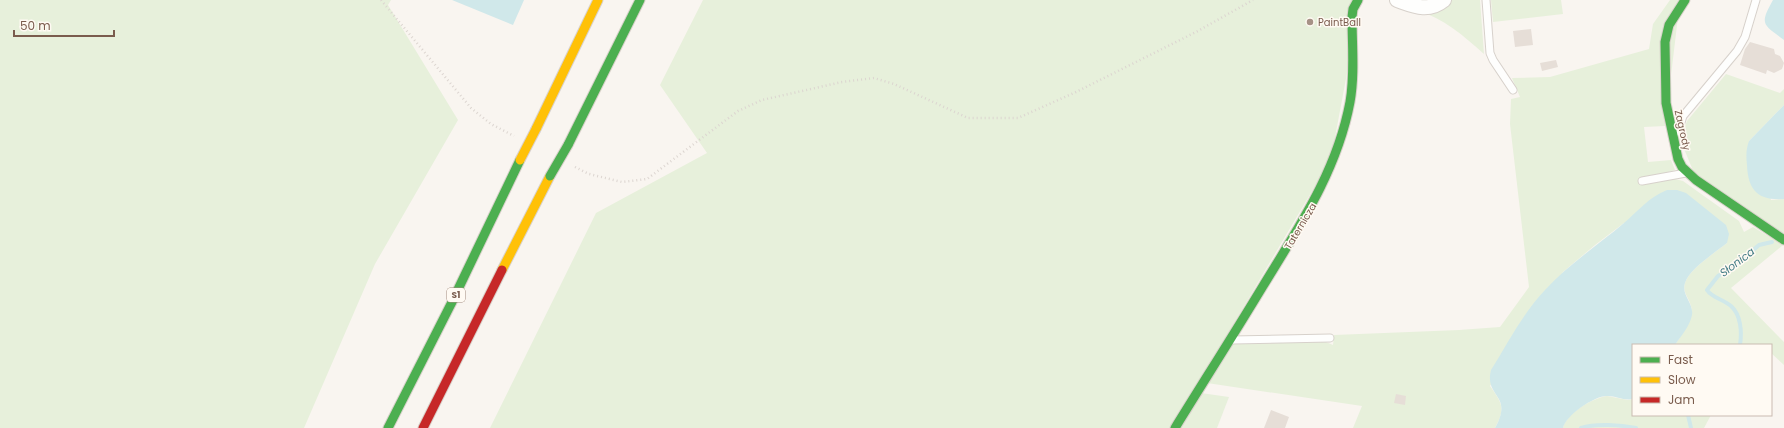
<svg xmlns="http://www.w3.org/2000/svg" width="1784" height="428" font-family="Poppins,sans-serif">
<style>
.green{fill:#e7f0db}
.water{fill:#d0e8ea}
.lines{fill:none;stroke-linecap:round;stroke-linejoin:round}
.stream{stroke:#d0e8ea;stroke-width:4}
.building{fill:#e6ded7}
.lane-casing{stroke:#d7d1cb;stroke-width:9}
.street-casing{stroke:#d7d1cb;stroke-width:16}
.fast-casing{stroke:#d9d2cb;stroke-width:11}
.slow-casing{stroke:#d9d2cb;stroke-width:11}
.jam-casing{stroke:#d9d2cb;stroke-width:11}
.path{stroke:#dcd5d0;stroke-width:2.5;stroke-dasharray:1 3;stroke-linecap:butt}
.lane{stroke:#fefefd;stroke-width:7}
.street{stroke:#fefefd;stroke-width:14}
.fast{stroke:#4caf50;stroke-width:9}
.slow{stroke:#ffc107;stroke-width:9}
.jam{stroke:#c62828;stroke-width:9}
.fast-bridge-casing{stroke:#dad1cc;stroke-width:11;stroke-linecap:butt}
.slow-bridge-casing{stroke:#dad1cc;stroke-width:11;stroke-linecap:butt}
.fast-bridge{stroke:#4caf50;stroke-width:9}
.slow-bridge{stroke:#ffc107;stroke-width:9}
.poi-dot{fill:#a69286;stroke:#fffaf3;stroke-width:1.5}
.labels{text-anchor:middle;stroke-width:3;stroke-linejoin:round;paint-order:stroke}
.shield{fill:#fffaf3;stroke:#a28b7f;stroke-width:1}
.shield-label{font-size:9px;font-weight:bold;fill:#7a5c4d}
.poi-label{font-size:10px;fill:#7a5c4d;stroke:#fffaf3;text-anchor:start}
.street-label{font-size:10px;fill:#7a5c4d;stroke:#fffaf3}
.water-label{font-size:11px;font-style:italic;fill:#437c86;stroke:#fffaf3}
</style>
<rect width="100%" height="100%" fill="#f9f5f0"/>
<g class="green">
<path d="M0,0H391L388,5L458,120L375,264L304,428H0Z"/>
<path d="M703,0H1352L1350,57L1331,159L1172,428H490L596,213L707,153L660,85Z"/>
<path d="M1448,0H1480L1484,54C1463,35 1444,19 1417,10Z"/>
<path d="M1491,0H1561L1563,14L1493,22Z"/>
<path d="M1670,0H1680L1665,126L1644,127L1648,162L1671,160L1675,170L1661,174L1641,183L1675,179L1683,181L1739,221L1744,232L1753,227L1783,245L1731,288L1784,342V365L1771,353V345H1675C1681,336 1695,317 1691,306C1689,298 1682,292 1685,283C1689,269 1716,252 1727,243L1624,223L1595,245L1563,272L1490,386C1502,403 1506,408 1495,428H1353L1362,406L1207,383L1232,344L1326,342L1333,345L1334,335L1459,330L1500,327L1529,287L1510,124L1511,99L1520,97L1512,78L1550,77L1649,49L1653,24Z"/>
<path d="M1726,74L1780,93L1784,89V105L1749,141L1771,200L1784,199V236L1694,173L1680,139L1687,121Z"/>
<path d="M1201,393L1229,397L1217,428H1180Z"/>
<path d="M1607,396L1628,400L1633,399V415H1711L1704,428H1563C1566,413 1593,398 1607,396Z"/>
</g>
<g class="water">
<path d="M452,0H524L513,25Z"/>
<path d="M1773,0H1784V40C1763,24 1759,25 1773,0Z"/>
<path d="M1784,105V199C1758,201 1748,190 1747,165C1746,156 1746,149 1749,141Z"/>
<path d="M1667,190H1677L1686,193L1726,225L1729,234L1727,243C1716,252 1689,269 1685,283C1681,295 1694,303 1692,315C1690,326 1681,336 1675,345H1633V399C1624,401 1616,396 1608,396C1595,395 1566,415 1563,428H1495C1514,394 1484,398 1491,370C1508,343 1523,313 1545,290C1569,264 1598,245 1624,223C1638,211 1649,197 1667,190Z"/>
</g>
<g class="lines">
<g class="stream">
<path d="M1740,345C1742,332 1741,315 1731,306C1723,299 1712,298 1707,290L1718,276L1735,266L1759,245L1772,242"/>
<path d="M1688,415L1691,428"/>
<path d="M1581,428C1596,423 1621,425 1636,428"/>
</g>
</g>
<g class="building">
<path d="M1531,29L1533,45L1515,47L1513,31Z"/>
<path d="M1750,42L1774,49L1775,54L1780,56L1784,63L1782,69L1774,73L1767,70L1766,74L1740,65L1745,49Z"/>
<path d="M1556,60L1558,67L1542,71L1540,63Z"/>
<path d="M1396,394L1406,396L1405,405L1394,403Z"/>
<path d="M1271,410L1289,417L1285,428H1264Z"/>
</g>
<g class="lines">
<defs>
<g id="lane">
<path d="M1486,0L1490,53L1493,60L1513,90"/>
<path d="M1678,132L1683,116L1737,51L1745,37L1756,0"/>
<path d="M1642,181L1686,173"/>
<path d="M1232,340L1330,338"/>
</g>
<path id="street" d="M1397,0C1414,6 1428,13 1444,0"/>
<g id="fast">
<path d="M1685,0L1669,25L1665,42L1666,103L1678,159L1682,167L1696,180L1784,240"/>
<path d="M568,145L640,0"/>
<path d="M388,428L451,304L520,160"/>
<path d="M1175,428C1204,381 1234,334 1263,286C1299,227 1337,171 1350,102C1355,74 1352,45 1352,17L1353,9L1358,0"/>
</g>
<g id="slow">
<path d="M536,129L598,0"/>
<path d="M502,270L550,176"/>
</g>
<path id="jam" d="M423,428L502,270"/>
</defs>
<use href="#lane" class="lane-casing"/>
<use href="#street" class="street-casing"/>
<use href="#fast" class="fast-casing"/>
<use href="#slow" class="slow-casing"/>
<use href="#jam" class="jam-casing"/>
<g class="path">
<path d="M381,0L471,108L491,124L514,136"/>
<path d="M575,167L589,174L622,182L647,179L738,111L762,100L842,82L874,78L894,84L968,118H1018L1076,92L1196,32L1253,0"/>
</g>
<use href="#lane" class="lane"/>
<use href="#street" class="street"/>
<use href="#fast" class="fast"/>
<use href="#slow" class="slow"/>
<use href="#jam" class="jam"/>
<defs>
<path id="fast-bridge" d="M550,176L568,145"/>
<path id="slow-bridge" d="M520,160L536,129"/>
</defs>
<use href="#fast-bridge" class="fast-bridge-casing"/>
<use href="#slow-bridge" class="slow-bridge-casing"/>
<use href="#fast-bridge" class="fast-bridge"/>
<use href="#slow-bridge" class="slow-bridge"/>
</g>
<circle class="poi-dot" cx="1310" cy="22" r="4"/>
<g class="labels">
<rect class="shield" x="447" y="288" width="18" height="14" rx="3"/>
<g class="shield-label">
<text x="456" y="298">S1</text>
</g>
<g class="poi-label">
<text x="1318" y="26">PaintBall</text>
</g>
<g class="street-label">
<text transform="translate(1683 130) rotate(77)" y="4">Zagrody</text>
<text transform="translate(1300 226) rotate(-59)" y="4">Taternicza</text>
</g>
<g class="water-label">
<text transform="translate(1737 262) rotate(-37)" y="4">Słonica</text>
</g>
</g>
<rect x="1632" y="344" width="140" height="72" fill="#fffaf3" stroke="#cabbb1"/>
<rect x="1640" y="357" width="20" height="6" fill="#4caf50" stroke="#cabbb1"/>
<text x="1668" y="364" font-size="12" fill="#7a5c4d">Fast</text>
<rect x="1640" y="377" width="20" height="6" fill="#ffc107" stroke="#cabbb1"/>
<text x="1668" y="384" font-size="12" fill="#7a5c4d">Slow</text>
<rect x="1640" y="397" width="20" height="6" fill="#c62828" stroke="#cabbb1"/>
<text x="1668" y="404" font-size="12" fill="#7a5c4d">Jam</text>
<path d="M14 30v6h100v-6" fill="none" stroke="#7a5c4d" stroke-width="2"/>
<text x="20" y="30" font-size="12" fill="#7a5c4d" stroke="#fffaf3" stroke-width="3" paint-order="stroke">50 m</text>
</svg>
